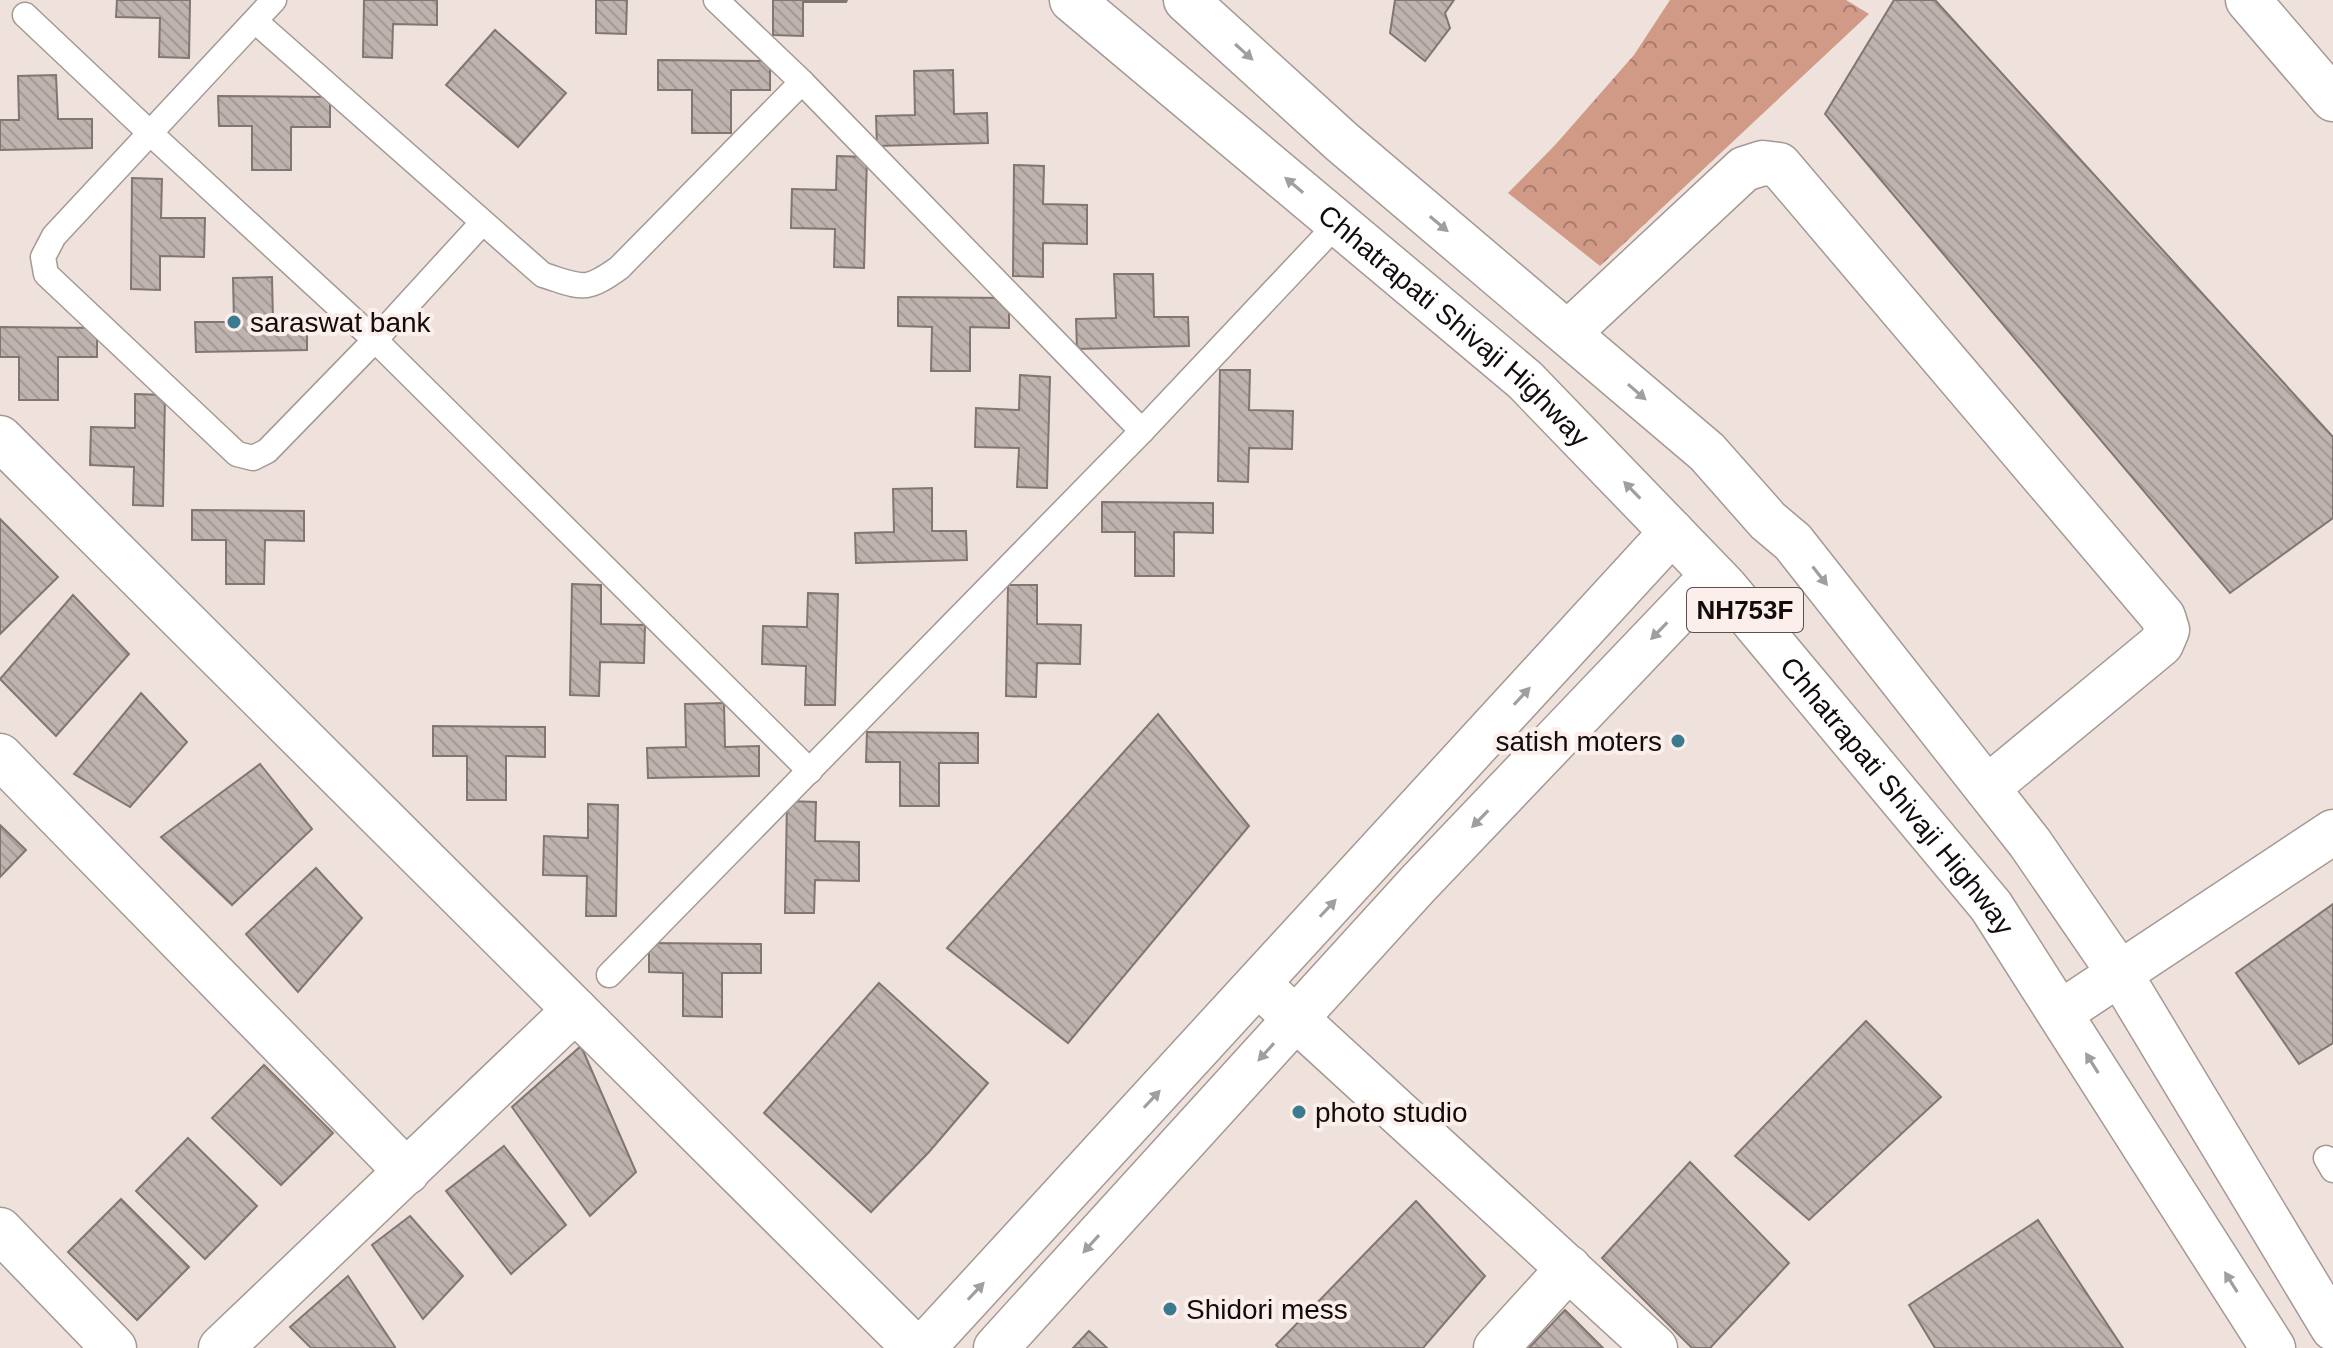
<svg xmlns="http://www.w3.org/2000/svg" width="2333" height="1348" font-family="Helvetica,sans-serif">
<style>
.forest{fill:url(#forest-crowns)}
.building{fill:url(#building-back-hatch);stroke:#817672;stroke-width:2}
.lines{fill:none;stroke-linecap:round;stroke-linejoin:round}
.lane-casing{stroke:#a49994;stroke-width:27}
.street-casing{stroke:#a49994;stroke-width:47}
.secondary-casing{stroke:#a49994;stroke-width:47}
.highway-casing{stroke:#a49994;stroke-width:47}
.lane{stroke:#fff;stroke-width:24}
.street{stroke:#fff;stroke-width:44}
.secondary{stroke:#fff;stroke-width:44}
.highway{stroke:#fff;stroke-width:44}
.oneway{fill:#a09e9e}
.poi-dot{fill:#3b7b8f;stroke:#fcefeb;stroke-width:3}
.labels{text-anchor:middle;stroke-width:8;stroke-linejoin:round;paint-order:stroke}
.shield{fill:#fcefeb;stroke:#58514f;stroke-width:2}
.shield-label{font-size:26px;font-weight:bold;fill:#120d0c}
.poi-label{font-size:28px;fill:#120d0c;stroke:#fcefeb;text-anchor:start}
.street-label{font-size:28px;fill:#120d0c;stroke:#fcefeb}
</style>
<defs>
<pattern id="forest-crowns" width="20" height="18" patternUnits="userSpaceOnUse" patternTransform="scale(2)"><rect width="20" height="18" fill="#d19a86"/><path d="M2 6a3 3 0 1 1 6 0M12 15a3 3 0 1 1 6 0" fill="none" stroke="#a87c6c"/></pattern>
<pattern id="building-back-hatch" width="6" height="6" patternUnits="userSpaceOnUse" patternTransform="scale(2)"><rect width="6" height="6" fill="#bfb3af"/><path d="M-1 5l2 2M0 0l6 6M5-1l2 2" fill="none" stroke="#a39995"/></pattern>
</defs>
<rect width="100%" height="100%" fill="#efe2dd"/>
<path class="forest" d="M1670,0H1846L1869,14L1600,266L1508,193L1556,144L1634,55Z"/>
<g class="building">
<path d="M117,0H190L189,58L159,57L160,18L116,17Z"/>
<path d="M364,0H437V25L393,24L392,58L363,57Z"/>
<path d="M596,0H627L626,34L596,33Z"/>
<path d="M773,0H847L846,2H803V36L773,35Z"/>
<path d="M1395,0H1454L1445,13L1450,28L1425,61L1390,33Z"/>
<path d="M1894,0H1935L2333,437V518L2230,593L1825,114Z"/>
<path d="M495,30L566,93L518,147L446,85Z"/>
<path d="M658,60L770,61V90H731V133H692V90H658Z"/>
<path d="M953,70L954,114L987,113L988,143L877,146L876,116L915,115L914,71Z"/>
<path d="M56,75L58,119H92V148L0,150V120H19L18,76Z"/>
<path d="M218,96L330,97V127H291V170H252V126H219Z"/>
<path d="M837,156L867,157L864,268L834,267L835,229L791,228L792,189L836,190Z"/>
<path d="M1014,165L1044,166L1043,204L1087,205V244L1043,243V277L1013,276Z"/>
<path d="M132,178L162,179L161,218H205L204,257L160,256V290L131,289Z"/>
<path d="M1114,274H1153L1154,317H1188L1189,346L1077,349L1076,319L1116,318Z"/>
<path d="M272,277L273,321L307,320V350L196,352L195,322H234L233,278Z"/>
<path d="M898,297L1009,298V328L970,327V371H931L932,327L898,326Z"/>
<path d="M0,327L97,328V357H58V400H19V357H0Z"/>
<path d="M1220,370H1250L1249,410L1293,411L1292,449L1249,448L1248,482L1218,481Z"/>
<path d="M1020,375L1050,377L1047,488L1017,487L1019,448L975,447L976,408L1019,410Z"/>
<path d="M135,394L165,395L163,506L133,505L134,467L90,465L91,427L135,428Z"/>
<path d="M932,488V531H966L967,560L856,563L855,533L894,532L893,489Z"/>
<path d="M1102,502L1213,503V533L1174,532V576H1135V532H1102Z"/>
<path d="M192,510L304,511V541L265,540L264,584H226V540H192Z"/>
<path d="M0,519L58,577L0,634Z"/>
<path d="M572,584L601,585V624L645,625L644,663L600,662L599,696L570,695Z"/>
<path d="M1008,585H1037V624L1081,625L1080,664L1037,663L1036,697L1006,696Z"/>
<path d="M808,593L838,594L835,705H805L806,666L762,664L763,626L807,627Z"/>
<path d="M73,595L129,654L56,736L0,679Z"/>
<path d="M141,693L187,742L130,807L74,774Z"/>
<path d="M724,703L725,747L759,746V776L648,778L647,748L686,747L685,704Z"/>
<path d="M1158,714L1249,826L1068,1043L947,948Z"/>
<path d="M433,726L545,727V757L506,756V800H467V756H433Z"/>
<path d="M867,732L978,733V763H939V806H900V762H866Z"/>
<path d="M260,764L312,829L232,905L161,837Z"/>
<path d="M787,801L816,802L815,841L859,842V881L815,880L814,913H785Z"/>
<path d="M588,804L618,805L616,916H586L587,876L543,875L544,836L588,838Z"/>
<path d="M0,825L26,850L0,877Z"/>
<path d="M316,868L362,918L298,992L246,934Z"/>
<path d="M2333,904V1043L2299,1064L2236,973Z"/>
<path d="M649,943L761,944V973H722V1017L683,1016V973L649,972Z"/>
<path d="M879,983L988,1083L929,1152L871,1212L764,1113Z"/>
<path d="M1866,1021L1941,1097L1809,1220L1735,1156Z"/>
<path d="M581,1046L636,1172L590,1216L512,1107Z"/>
<path d="M264,1065L333,1133L281,1185L212,1118Z"/>
<path d="M188,1138L257,1206L205,1259L136,1191Z"/>
<path d="M504,1146L566,1225L511,1274L446,1191Z"/>
<path d="M1690,1162L1789,1263L1710,1348H1692L1602,1258Z"/>
<path d="M121,1199L189,1267L137,1320L68,1252Z"/>
<path d="M1416,1201L1485,1276L1423,1348H1279L1276,1345Z"/>
<path d="M410,1216L463,1276L423,1319L372,1245Z"/>
<path d="M2038,1220L2123,1348H1935L1909,1305Z"/>
<path d="M348,1276L395,1347L393,1348H311L290,1327Z"/>
<path d="M1565,1310L1603,1348H1529Z"/>
<path d="M1089,1331L1107,1348H1073Z"/>
</g>
<g class="lines">
<defs>
<g id="lane">
<path d="M274,0L54,236L43,257L46,274L237,454L253,458L267,451L375,340L482,223"/>
<path d="M25,15L150,133L375,340L810,771"/>
<path d="M255,21L543,275C582,287 584,293 619,268L802,82L716,0"/>
<path d="M802,82L1142,431"/>
<path d="M609,975L1142,431L1338,223"/>
<path d="M2326,1158L2333,1170"/>
</g>
<g id="street">
<path d="M2248,0L2333,99"/>
<path d="M1568,333L1744,169L1763,163L1779,165L2163,617L2167,630L2161,644L1987,788"/>
<path d="M0,438L915,1348"/>
<path d="M0,756L407,1172"/>
<path d="M1258,984L1655,1348"/>
<path d="M0,1230L114,1348"/>
<path d="M221,1348L575,1010"/>
<path d="M1496,1348L1569,1268"/>
</g>
<g id="secondary">
<path d="M2060,1013L2333,832"/>
<path d="M923,1348L1672,532"/>
<path d="M996,1348L1418,884L1713,575"/>
</g>
<g id="highway">
<path id="s1" d="M1072,0L1525,380L1725,587L1991,906L2273,1348"/>
<path d="M1186,0L1342,142L1707,452L1768,521L1793,542L2030,843L2120,974L2333,1328"/>
</g>
</defs>
<use href="#lane" class="lane-casing"/>
<use href="#street" class="street-casing"/>
<use href="#secondary" class="secondary-casing"/>
<use href="#highway" class="highway-casing"/>
<use href="#lane" class="lane"/>
<use href="#street" class="street"/>
<use href="#secondary" class="secondary"/>
<use href="#highway" class="highway"/>
</g>
<defs><path id="oneway-solid" d="M-6-.8H1V-3.2L6.5 0L1 3.2V.8H-6Z" transform="scale(2)"/></defs>
<g class="oneway">
<use href="#oneway-solid" transform="translate(1244 52) rotate(42)"/>
<use href="#oneway-solid" transform="translate(1294 185) rotate(-140)"/>
<use href="#oneway-solid" transform="translate(1439 224) rotate(40)"/>
<use href="#oneway-solid" transform="translate(1637 392) rotate(41)"/>
<use href="#oneway-solid" transform="translate(1632 490) rotate(-134)"/>
<use href="#oneway-solid" transform="translate(1820 576) rotate(52)"/>
<use href="#oneway-solid" transform="translate(1659 631) rotate(134)"/>
<use href="#oneway-solid" transform="translate(1522 696) rotate(-47)"/>
<use href="#oneway-solid" transform="translate(1480 819) rotate(134)"/>
<use href="#oneway-solid" transform="translate(1328 908) rotate(-47)"/>
<use href="#oneway-solid" transform="translate(1266 1052) rotate(132)"/>
<use href="#oneway-solid" transform="translate(2092 1063) rotate(-122)"/>
<use href="#oneway-solid" transform="translate(1152 1099) rotate(-47)"/>
<use href="#oneway-solid" transform="translate(1091 1244) rotate(132)"/>
<use href="#oneway-solid" transform="translate(2231 1282) rotate(-122)"/>
<use href="#oneway-solid" transform="translate(976 1291) rotate(-47)"/>
</g>
<g class="poi-dot">
<circle cx="234" cy="322" r="8"/>
<circle cx="1678" cy="741" r="8"/>
<circle cx="1299" cy="1112" r="8"/>
<circle cx="1170" cy="1309" r="8"/>
</g>
<g class="labels">
<rect class="shield" x="1687" y="588" width="116" height="44" rx="6"/>
<g class="shield-label">
<text x="1745" y="619">NH753F</text>
</g>
<g class="poi-label">
<text x="250" y="332">saraswat bank</text>
<text x="1662" y="751" text-anchor="end">satish moters</text>
<text x="1315" y="1122">photo studio</text>
<text x="1186" y="1319">Shidori mess</text>
</g>
<g class="street-label">
<text dy="10" stroke="none"><textPath href="#s1" startOffset="502">Chhatrapati Shivaji Highway</textPath></text>
<text dy="10" stroke="none"><textPath href="#s1" startOffset="1150">Chhatrapati Shivaji Highway</textPath></text>
</g>
</g>
</svg>
